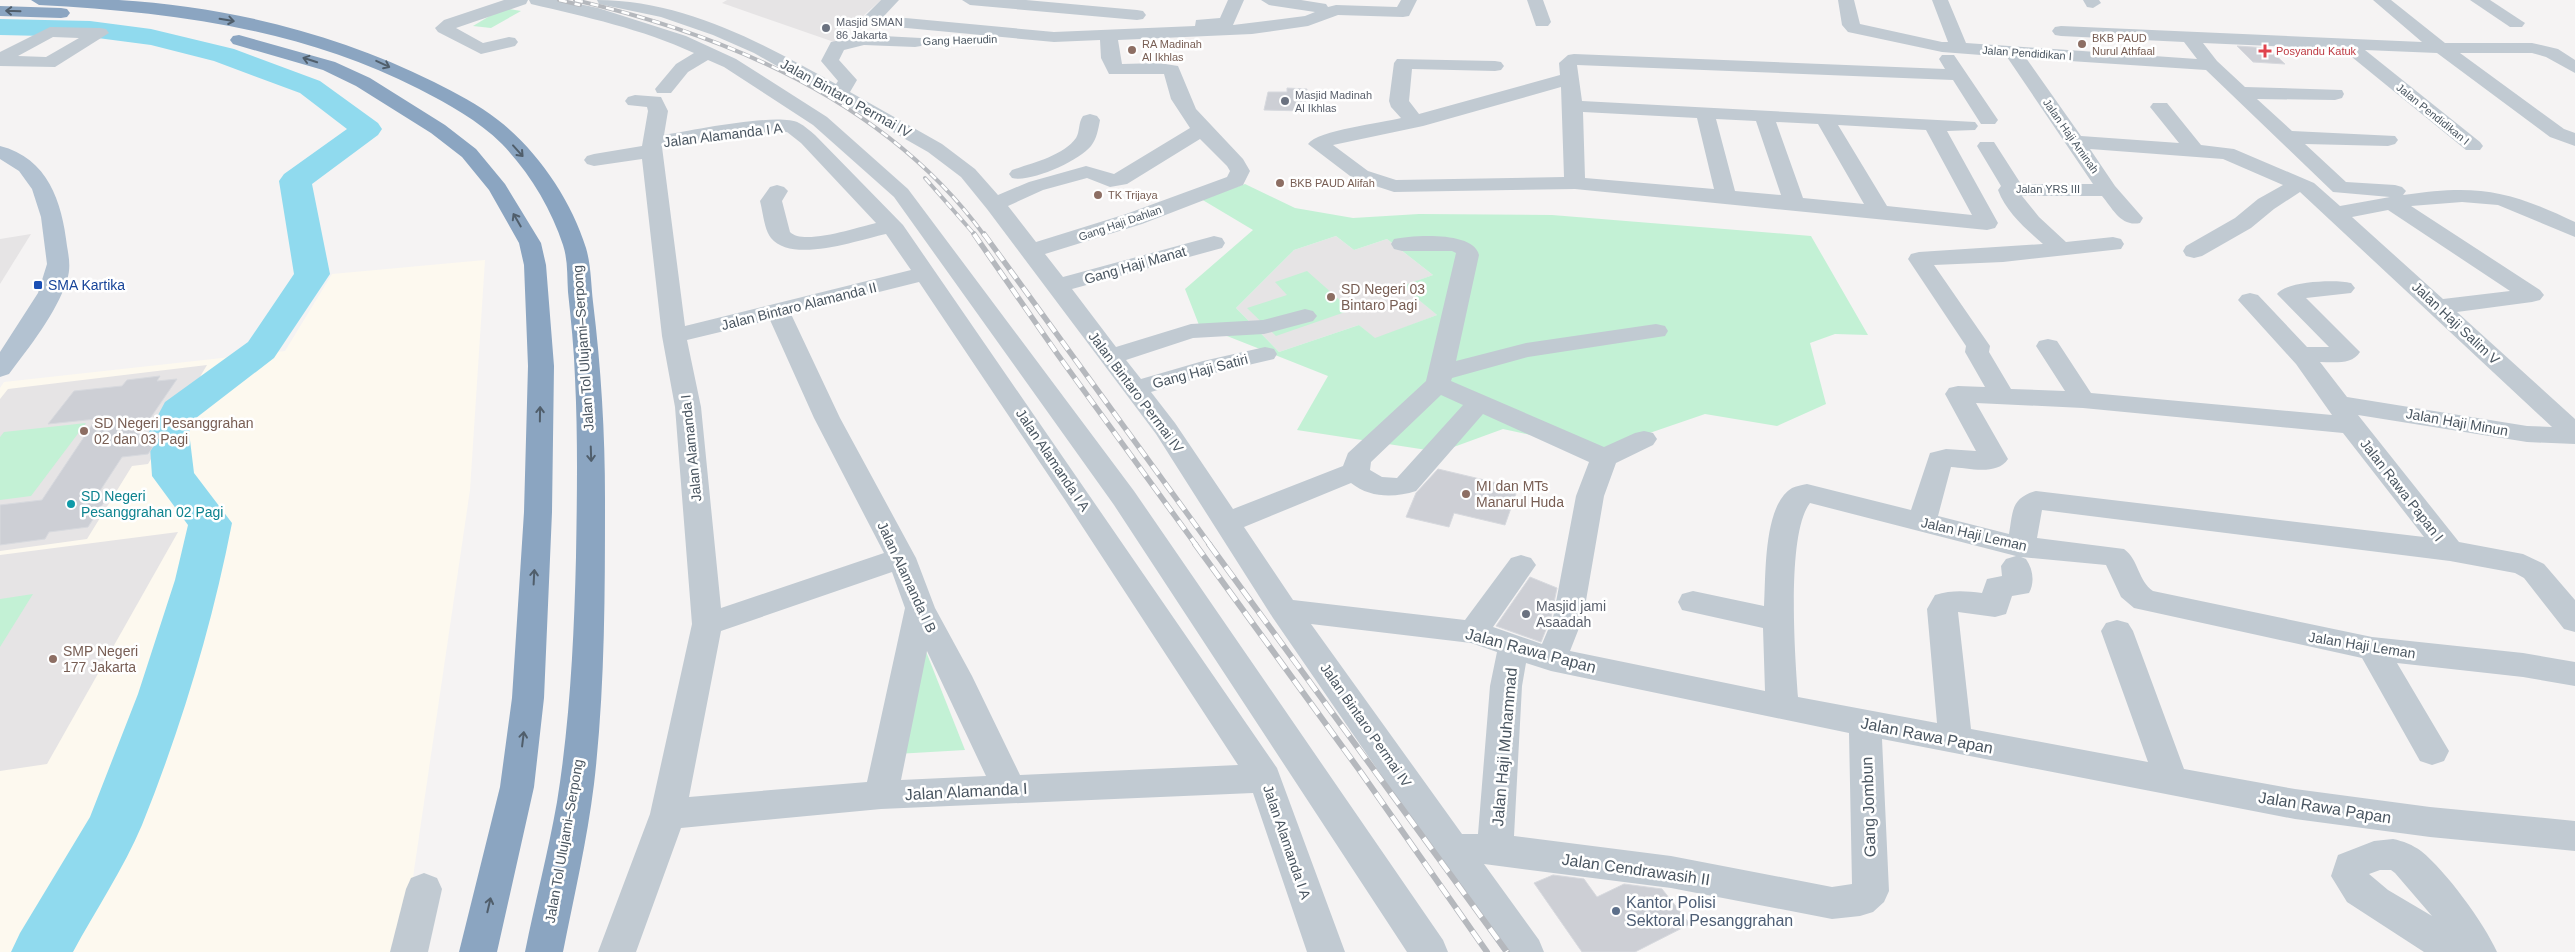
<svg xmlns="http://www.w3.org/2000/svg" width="2575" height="952" font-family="Helvetica,sans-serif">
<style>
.commercial{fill:#fdf9ef}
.education{fill:#e6e4e5}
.green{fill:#c3f1d5;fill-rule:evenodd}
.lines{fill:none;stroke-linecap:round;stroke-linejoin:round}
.river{fill:#90daee;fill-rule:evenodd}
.building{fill:#cdcfd5;stroke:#d7d9de}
.minor{fill:#c1cad2;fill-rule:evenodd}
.major{fill:#b3c2d1;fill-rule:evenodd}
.highway{fill:#8ba5c1;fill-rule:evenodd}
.rail-far2-casing{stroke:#b5b8bd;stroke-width:4}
.rail-far1-casing{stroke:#b5b8bd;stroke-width:5.5}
.rail-casing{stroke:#b5b8bd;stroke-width:6}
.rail-far2{stroke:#fff;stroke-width:2.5;stroke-dasharray:8;stroke-linecap:butt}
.rail-far1{stroke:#fff;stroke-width:4;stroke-dasharray:11;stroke-linecap:butt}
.rail{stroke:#fff;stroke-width:4.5;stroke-dasharray:14;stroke-linecap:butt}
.oneway{stroke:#505e6b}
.worship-dot{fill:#6b7280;stroke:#fff;stroke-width:2}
.education-dot{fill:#8d6e63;stroke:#fff;stroke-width:2}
.health-dot{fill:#e0444e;stroke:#fff;stroke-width:2}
.transit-dot{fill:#1a4fb4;stroke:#fff;stroke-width:2}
.culture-dot{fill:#0f9aa8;stroke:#fff;stroke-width:2}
.service-dot{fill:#5c6f8a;stroke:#fff;stroke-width:2}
.labels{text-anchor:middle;stroke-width:5;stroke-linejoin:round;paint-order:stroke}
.far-worship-label{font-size:11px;fill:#5b616d;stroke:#fff;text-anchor:start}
.far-education-label{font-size:11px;fill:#785e54;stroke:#fff;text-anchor:start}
.far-street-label{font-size:11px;fill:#4a5661;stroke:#fff}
.far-health-label{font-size:11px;fill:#be3a42;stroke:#fff;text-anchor:start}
.street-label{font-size:14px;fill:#4a5661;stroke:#fff}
.transit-label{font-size:14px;fill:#164399;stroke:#fff;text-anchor:start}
.education-label{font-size:14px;fill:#785e54;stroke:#fff;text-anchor:start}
.culture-label{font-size:14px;fill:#0d838f;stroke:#fff;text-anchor:start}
.worship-label{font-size:14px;fill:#5b616d;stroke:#fff;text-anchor:start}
.near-street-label{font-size:16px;fill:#4a5661;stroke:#fff}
.near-service-label{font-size:16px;fill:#4e5e75;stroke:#fff;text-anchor:start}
</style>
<rect width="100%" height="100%" fill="#f5f3f3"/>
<path class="commercial" d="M485,260L470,490L402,952H0V388L4,382L285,351L332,274Z"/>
<g class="education">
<path d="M727,0H881L834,42L722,3Z"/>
<path d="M31,234L0,284V239Z"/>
<path d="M1336,236L1354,250L1387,239L1433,275L1403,286L1437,315L1375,339L1359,325L1279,352L1236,308L1294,250Z"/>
<path d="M207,365L148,464L132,466L87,539L0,551V399L8,389Z"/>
<path d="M178,532L47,764L0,771V555Z"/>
</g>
<g class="green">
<path d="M503,8L521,11L491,28L473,26Z"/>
<path d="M1245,184L1295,208L1353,218L1419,214L1552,215L1811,236L1868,335L1835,334L1810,343L1826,404L1777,426L1705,414L1600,450L1503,429L1440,452L1297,430L1328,376L1199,325L1185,289L1253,230L1201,199ZM1336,236L1354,250L1387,239L1433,275L1402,286L1437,315L1375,338L1359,325L1279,352L1236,308L1294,250Z"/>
<path d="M1307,271L1351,310L1276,336L1247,308L1287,295L1275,282Z"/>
<path d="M86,423L31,496L0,500V437L4,432Z"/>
<path d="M33,594L0,647V599Z"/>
<path d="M912,616L965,750L879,755Z"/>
</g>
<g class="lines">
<path class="river" d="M0,19L90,21L151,29L234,49L320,81L378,123L382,129L378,135L312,184L330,274L274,358L196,418L189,432L194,473L232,523C212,626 181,728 142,825C124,868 95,911 73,952H11L20,933L90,817L138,694L175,580L188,525L152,476L149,432L165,402L248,342L294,274L279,181L284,174L347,129L300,93L214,61L151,45L90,37L0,35Z"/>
</g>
<g class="building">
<path d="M2237,46L2268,48L2285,64L2253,62Z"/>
<path d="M1287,88L1307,89L1304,111L1264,110L1268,92H1287Z"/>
<path d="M160,376L157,381L177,379L138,436L162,433L148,454L122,457L94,500L106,499L88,527L49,532L45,539L0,545V505L42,500L96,419L48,424L74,391L122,386L127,380Z"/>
<path d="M1438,469L1518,488L1505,525L1454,513L1449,527L1406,517L1416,493Z"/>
<path d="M1530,577L1557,588L1551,617L1541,642L1496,626Z"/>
<path d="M1553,875L1584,879L1597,897L1624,884L1662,889L1690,924L1635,952H1582L1534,883Z"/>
</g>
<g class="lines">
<g class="minor">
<path d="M504,0H528L526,4L456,28L483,43L509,37L515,38L518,42L515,46L481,54L438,32L435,28L444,20Z"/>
<path d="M529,0H560L598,8L686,36L736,59L827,117L908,189L1134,491L1443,940L1448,952H1407L1114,505L894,197L813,125L724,67L708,60L688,72L671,93H657L655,89L676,64L694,53C642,29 586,17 531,4Z"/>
<path d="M597,0C684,0 762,43 836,84L838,81L821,61L831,42L864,35L921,38L924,42L921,46L915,47L864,45L844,50L839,60L857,80L850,92L942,144L975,169L998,195L1029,182L1086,166L1114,174L1190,128L1171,99L1164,74H1109L1101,58L1100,40L1054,42L864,24L861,20L881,0H899L884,16L1054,32L1195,26L1196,20L1220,18L1228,0H1244L1233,25L1305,16L1315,12L1269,5L1261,0H1301L1326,4L1328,7L1336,5L1397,7L1401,0H1417L1409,16L1403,17L1338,15L1308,26L1252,34L1118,40L1122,64L1159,63L1178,66L1196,109L1243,159L1250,171L1243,185L1142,224L1045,254L1063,277L1214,236L1222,238L1225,243L1222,248L1072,289L1116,347L1191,324L1263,320L1305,309L1313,311L1317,316L1313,321L1264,334L1193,338L1126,360L1141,379L1203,361L1265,347L1274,349L1277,354L1274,359L1218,372L1151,392L1175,423L1233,509L1343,466L1348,453L1426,381L1456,253L1452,251H1402L1394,249L1391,244L1394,239C1413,235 1474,231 1479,255L1456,361L1526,343L1656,324L1665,326L1668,331L1665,336L1528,357L1452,378L1451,381L1604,447L1635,433L1644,431L1653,433L1657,439L1653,445L1616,463L1604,496L1583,618L1570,651L1765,691L1763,628L1682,610L1678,602L1682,594L1693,591L1764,606C1766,576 1763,505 1792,488C1796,486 1802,485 1807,484L1911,510L1930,453L1946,449L1976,451L1945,394L1949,388L1958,386L1985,387L1965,352L1966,346L1908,259L1911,254L1919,252L2043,244C2026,229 2006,212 1998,190L2001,186L1977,146L1980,142H1994L2021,184H2093L2007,57L1942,52L1848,32L1842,25L1838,0H1854L1860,24L1942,42H1948L1932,0H1948L1966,43L2197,59L2184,42L2061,36L2055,35L2052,31L2055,27L2061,26L2422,42L2373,0H2391L2445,43H2532L2558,49L2575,60V73L2546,57L2532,53H2460L2564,129L2575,133V146L2550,137L2437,53L2365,50L2480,142L2483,146L2480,150H2466L2342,49L2203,43L2217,61L2245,87L2342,90L2344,94L2342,98L2335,100L2257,99L2292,131L2395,136L2398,140L2395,144L2388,146L2305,144L2346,182L2395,185L2402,187L2406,191L2403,195C2477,184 2508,190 2575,222V237L2498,205L2462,202L2411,206L2540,290L2544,295L2540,300L2532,302L2457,312L2575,419V444L2527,442L2358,415L2459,542L2523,554L2544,564L2575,600V632L2564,629L2524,578L2515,573L2450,561L2042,510L2037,538L2124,549C2139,560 2138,581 2153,591L2372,637L2523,653L2575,662V686L2523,677L2397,663L2449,751L2444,761L2432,765L2420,761L2362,658L2134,608L2121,597L2106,565L2021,557L2026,559C2033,569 2035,582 2029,593L2012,596L2006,614L1995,617L1958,612L1971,729L2148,762L2101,631L2106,623L2117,620L2128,623L2133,631L2184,769L2295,789L2430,807L2575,821V851L2430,837L2295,819L1882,739L1889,891L1884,902L1873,912L1860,916L1832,919L1671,888L1484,864L1539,940L1544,952H1503L1273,618L1156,434L987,209L961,177L928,152L754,53L713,35L661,17L599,4ZM2026,58L2206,70L2333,192L2390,197L2340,206L2314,183L2234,149L2201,145L2167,103H2153L2150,107L2179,143L2081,136ZM1200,139L1227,166L1230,171L1227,177L1126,214L1036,242L1008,206L1043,190L1087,178L1110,187L1127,184ZM2090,149L2223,159L2283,185L2258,199L2235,218L2186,246L2183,251L2186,256L2194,258L2202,256L2251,228L2274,209L2300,192L2552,427L2527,426L2347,397L2320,362C2334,362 2352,365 2360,352L2306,298L2351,293L2355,288L2351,283C2336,279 2286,281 2277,294L2329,347H2307L2258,295L2250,293L2242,295L2238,300L2296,364L2332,415L2091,393L2057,341L2048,339L2039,341L2036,346L2065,391L2011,389L1989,352L1990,346L1934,265L2003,262L2121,249L2124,244L2121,239L2113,237L2066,242L2039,217L2022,196H2102C2113,209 2121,227 2140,223L2143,218L2115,186ZM2388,210L2510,291L2443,299L2352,217ZM1441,395L1463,405L1397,478L1382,477L1370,470L1371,462ZM1976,403L2083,408L2343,433L2424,537L2036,491C2011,498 2013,511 2009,534L1938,516L1951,467C1969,468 1997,476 2008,459ZM1483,414L1589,462L1576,496L1553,618L1542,644L1493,627L1536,565L1531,558L1521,555L1511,558L1465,620L1293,600L1244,527L1351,483C1370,498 1394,498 1416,491ZM1810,503L2016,556L2006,559L2001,566L2002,576L1987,579L1982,593C1965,591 1952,590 1935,595L1927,609L1937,723L1798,697C1795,656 1786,534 1810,503ZM1311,624L1471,643L1497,652L1490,686L1478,834H1462ZM1526,663L1551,671L1849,733L1852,884L1832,887L1671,856L1514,836L1522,686Z"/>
<path d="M962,0H1026L1137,10L1143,11L1146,15L1143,19L1137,20L970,5Z"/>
<path d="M1527,0H1543L1551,22L1548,26H1536Z"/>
<path d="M2083,0H2099L2101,3L2093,8L2087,7Z"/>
<path d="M2470,0H2490L2525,23L2522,27H2510Z"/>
<path d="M50,27L100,28L106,29L109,33L55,67L0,66V52ZM53,37L79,38L46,57L18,56Z"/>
<path d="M1574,54L1945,69L1939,59L1942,55H1954L1998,120L1995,124H1981L1953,80L1577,65L1582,101L1975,122L1978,126L1975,130L1947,131L1998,223L1995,228L1987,230L1575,189L1394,192L1354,179L1308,144C1318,130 1382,123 1401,118L1391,107L1389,101L1394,63L1397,59L1495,61L1501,62L1504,66L1501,70L1495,71L1412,69L1409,101L1419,114L1560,75L1559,63L1568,55ZM1561,87L1564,177L1396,180L1368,171L1333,145L1423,126ZM1583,112L1697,118L1714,189L1585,178ZM1716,119L1756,121L1781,195L1735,191ZM1776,122L1818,124L1864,204L1803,198ZM1838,125L1926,130L1972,215L1887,206Z"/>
<path d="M635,95L661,97L668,111L664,135C690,131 778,112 799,123C805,126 810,131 815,135L903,225L1277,768L1345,952H1307L1253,793L881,809L681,828L636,952H598L650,814L692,624L675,407L662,336L642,159L594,166L587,164L584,160L587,156L594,154L642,146L648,111L647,107L628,105L625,101L628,97ZM787,132L801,143L876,223C858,227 803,246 790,232L782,201L788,191L784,187L777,185L770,187L760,201C763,212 764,229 771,238C792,264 858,240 886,234L911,270L685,326L662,147L735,136ZM919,282L1065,500L1238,765L1020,775L972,676L935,608L916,558L840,418L791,314ZM770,320L814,418L884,553L721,608L701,407L687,340ZM892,572L905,608L867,782L689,797L721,631ZM927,651L986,776L901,780Z"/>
<path d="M1090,114L1097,116L1100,120C1098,130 1097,138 1091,146C1079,161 1030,183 1012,178L1009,174L1012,170C1032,163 1063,156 1076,138C1080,132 1078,123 1083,116Z"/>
<path d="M2393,839C2403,841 2413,845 2421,851C2446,871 2484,923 2497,952H2424L2347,902L2331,876L2338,855L2374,841ZM2380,870H2391L2395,873L2432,916L2388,890L2369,874Z"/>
<path d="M424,873L437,878L442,889L428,952H390L406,889L411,878Z"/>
</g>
<path class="major" d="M0,146C48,158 62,202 67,246C69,258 71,268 67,280C56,314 30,346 9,374L0,377V352L38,293L47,264L41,217L32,189L19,171L0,159Z"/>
<g class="highway">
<path d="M31,0C60,0 90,0 119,0C228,7 336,33 434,82C456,93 479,105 498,120C538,151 571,200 586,248C591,265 591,284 593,302C601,367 605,433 605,499C605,594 605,690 594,784C587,841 574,896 563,952H525C535,902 548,853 557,802C570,721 574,639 576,557C577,497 578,438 575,378C574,349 571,320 568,292C567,276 568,260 563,245C551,208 529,172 502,144C478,120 448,104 419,89C300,28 171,12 39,5Z"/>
<path d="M0,6L61,8L67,9L70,13L67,17L61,18L0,16Z"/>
<path d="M239,35L335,62L370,78L445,125L476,149L505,184L541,243L546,265L554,366L552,512L544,698L534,787L497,952H459L500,787L512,698L524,512L528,366L524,265L519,243L489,190L462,157L431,133L356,86L323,70L233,44L230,40L233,36Z"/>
</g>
<defs>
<g id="rail-far2">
<path d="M559,0L580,5"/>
<path d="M575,0C730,36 888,103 984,235"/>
<path d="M925,178L975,235"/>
</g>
<g id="rail-far1">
<path d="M974,234L1058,355L1196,545"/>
<path d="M984,234L1210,545"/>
</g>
<g id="rail">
<path d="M1195,544L1360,771L1487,952"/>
<path d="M1209,544L1507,952"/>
</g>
</defs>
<use href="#rail-far2" class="rail-far2-casing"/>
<use href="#rail-far1" class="rail-far1-casing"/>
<use href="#rail" class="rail-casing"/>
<use href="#rail-far2" class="rail-far2"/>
<use href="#rail-far1" class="rail-far1"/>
<use href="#rail" class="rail"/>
</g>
<defs><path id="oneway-shaft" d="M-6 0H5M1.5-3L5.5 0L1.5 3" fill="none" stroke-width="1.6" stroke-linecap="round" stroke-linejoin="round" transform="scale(1.25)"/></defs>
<g class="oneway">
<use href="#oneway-shaft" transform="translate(13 11) rotate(-178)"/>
<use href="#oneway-shaft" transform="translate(227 20) rotate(9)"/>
<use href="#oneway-shaft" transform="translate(310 60) rotate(-162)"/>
<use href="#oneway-shaft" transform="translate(383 64) rotate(25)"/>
<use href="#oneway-shaft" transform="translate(518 151) rotate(48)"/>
<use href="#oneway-shaft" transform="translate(517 220) rotate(-120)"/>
<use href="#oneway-shaft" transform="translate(540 414) rotate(-89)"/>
<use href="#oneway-shaft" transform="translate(591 454) rotate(88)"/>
<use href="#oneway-shaft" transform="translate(534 577) rotate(-87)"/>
<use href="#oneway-shaft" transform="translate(523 739) rotate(-83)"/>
<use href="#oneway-shaft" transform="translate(489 905) rotate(-77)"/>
</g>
<g class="worship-dot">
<circle cx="826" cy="28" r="5"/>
<circle cx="1285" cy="101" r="5"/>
<circle cx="1526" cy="614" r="5"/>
</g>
<g class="education-dot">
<circle cx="2082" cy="44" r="5"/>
<circle cx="1132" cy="50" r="5"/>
<circle cx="1280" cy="183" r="5"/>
<circle cx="1098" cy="195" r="5"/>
<circle cx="1331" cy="297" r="5"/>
<circle cx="84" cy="431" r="5"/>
<circle cx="1466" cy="494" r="5"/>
<circle cx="53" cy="659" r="5"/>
</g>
<path class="health-dot" d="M2262.5 43.5h5v5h5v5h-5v5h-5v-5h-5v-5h5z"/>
<rect class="transit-dot" x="33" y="280" width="10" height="10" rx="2.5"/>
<circle class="culture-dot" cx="71" cy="504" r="5"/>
<circle class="service-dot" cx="1616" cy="911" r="5"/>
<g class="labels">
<g class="far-worship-label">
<text x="836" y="26">Masjid SMAN<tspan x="836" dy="13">86 Jakarta</tspan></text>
<text x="1295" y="99">Masjid Madinah<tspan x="1295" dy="13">Al Ikhlas</tspan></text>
</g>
<g class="far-education-label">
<text x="2092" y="42">BKB PAUD<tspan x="2092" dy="13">Nurul Athfaal</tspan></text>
<text x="1142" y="48">RA Madinah<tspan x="1142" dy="13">Al Ikhlas</tspan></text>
<text x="1290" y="187">BKB PAUD Alifah</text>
<text x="1108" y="199">TK Trijaya</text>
</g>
<g class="far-street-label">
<text transform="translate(960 40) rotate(-2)" y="4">Gang Haerudin</text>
<text transform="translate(2027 53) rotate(4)" y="4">Jalan Pendidikan I</text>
<text transform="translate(2433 114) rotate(39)" y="4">Jalan Pendidikan I</text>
<text transform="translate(2071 136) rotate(55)" y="4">Jalan Haji Aminah</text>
<text x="2048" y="193">Jalan YRS III</text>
<text transform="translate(1120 223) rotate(-19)" y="4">Gang Haji Dahlan</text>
</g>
<g class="far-health-label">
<text x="2276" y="55">Posyandu Katuk</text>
</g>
<g class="street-label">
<text transform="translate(846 98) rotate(29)" y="5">Jalan Bintaro Permai IV</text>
<text transform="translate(723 135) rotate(-7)" y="5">Jalan Alamanda I A</text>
<text transform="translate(1135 265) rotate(-16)" y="5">Gang Haji Manat</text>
<text transform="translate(799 306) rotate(-14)" y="5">Jalan Bintaro Alamanda II</text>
<text transform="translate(2456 323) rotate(43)" y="5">Jalan Haji Salim V</text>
<text transform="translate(583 348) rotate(-94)" y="5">Jalan Tol Ulujami–Serpong</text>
<text transform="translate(1200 371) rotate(-15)" y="5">Gang Haji Satiri</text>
<text transform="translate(1136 392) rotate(53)" y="5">Jalan Bintaro Permai IV</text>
<text transform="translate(2457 422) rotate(10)" y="5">Jalan Haji Minun</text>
<text transform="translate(691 448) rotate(-96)" y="5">Jalan Alamanda I</text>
<text transform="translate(1053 460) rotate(56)" y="5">Jalan Alamanda I A</text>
<text transform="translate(2402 490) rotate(52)" y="5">Jalan Rawa Papan I</text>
<text transform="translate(1974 534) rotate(13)" y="5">Jalan Haji Leman</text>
<text transform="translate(907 577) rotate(65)" y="5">Jalan Alamanda I B</text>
<text transform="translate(2362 645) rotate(9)" y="5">Jalan Haji Leman</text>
<text transform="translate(1366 725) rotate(55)" y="5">Jalan Bintaro Permai IV</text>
<text transform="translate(564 841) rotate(-80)" y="5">Jalan Tol Ulujami–Serpong</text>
<text transform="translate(1287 842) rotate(71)" y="5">Jalan Alamanda I A</text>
</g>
<g class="transit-label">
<text x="48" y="290">SMA Kartika</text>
</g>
<g class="education-label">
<text x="1341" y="294">SD Negeri 03<tspan x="1341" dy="16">Bintaro Pagi</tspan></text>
<text x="94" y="428">SD Negeri Pesanggrahan<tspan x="94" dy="16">02 dan 03 Pagi</tspan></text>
<text x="1476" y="491">MI dan MTs<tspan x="1476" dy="16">Manarul Huda</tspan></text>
<text x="63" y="656">SMP Negeri<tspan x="63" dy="16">177 Jakarta</tspan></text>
</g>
<g class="culture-label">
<text x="81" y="501">SD Negeri<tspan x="81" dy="16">Pesanggrahan 02 Pagi</tspan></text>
</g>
<g class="worship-label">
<text x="1536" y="611">Masjid jami<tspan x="1536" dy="16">Asaadah</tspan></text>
</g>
<g class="near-street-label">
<text transform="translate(1531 650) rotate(15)" y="6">Jalan Rawa Papan</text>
<text transform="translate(1927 735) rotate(11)" y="6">Jalan Rawa Papan</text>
<text transform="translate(1504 747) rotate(-85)" y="6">Jalan Haji Muhammad</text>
<text transform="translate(966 791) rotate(-3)" y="6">Jalan Alamanda I</text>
<text transform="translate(1868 807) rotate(-92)" y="6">Gang Jombun</text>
<text transform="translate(2325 807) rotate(9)" y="6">Jalan Rawa Papan</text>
<text transform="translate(1636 869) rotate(8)" y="6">Jalan Cendrawasih II</text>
</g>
<g class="near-service-label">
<text x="1626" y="908">Kantor Polisi<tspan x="1626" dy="18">Sektoral Pesanggrahan</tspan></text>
</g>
</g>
</svg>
